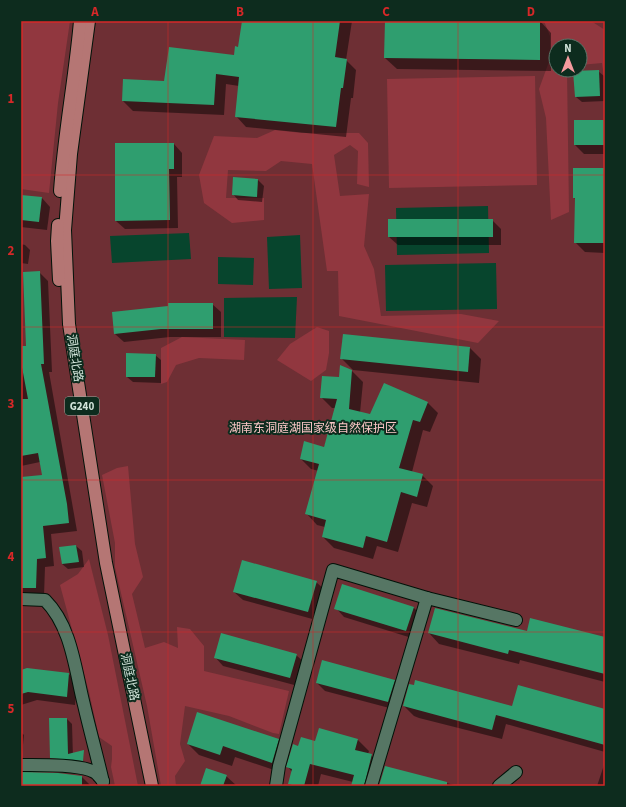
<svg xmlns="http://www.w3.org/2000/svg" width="626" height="807" font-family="'Source Sans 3','Noto Sans SC',sans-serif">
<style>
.green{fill:#6e2f34;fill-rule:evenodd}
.forest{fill:#91373f}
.water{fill:#07452d}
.shadow{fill:#0007}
.building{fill:#2f9e6f}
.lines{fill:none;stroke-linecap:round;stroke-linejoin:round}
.minor-casing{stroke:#001309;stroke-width:14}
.major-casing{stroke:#001309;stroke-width:14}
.minor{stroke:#567664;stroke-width:12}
.major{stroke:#b57674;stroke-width:12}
.grid{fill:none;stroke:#d62828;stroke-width:1;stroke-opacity:0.55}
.labels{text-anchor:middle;stroke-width:4;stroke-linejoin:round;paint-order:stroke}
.shield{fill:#0d2c1e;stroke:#96aca1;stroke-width:1}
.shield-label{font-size:11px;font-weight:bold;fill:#d1e3d9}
.street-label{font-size:12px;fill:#d1e3d9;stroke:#0d2c1e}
.park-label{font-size:12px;fill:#fbc6c6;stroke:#0d2c1e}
.neatline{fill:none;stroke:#d62828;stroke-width:1.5}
.grid-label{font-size:13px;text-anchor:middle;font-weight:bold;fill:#d62828}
</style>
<rect width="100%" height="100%" fill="#0d2c1e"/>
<path class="green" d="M21,21H605V786H21ZM556,46H580V70H556Z"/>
<g class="forest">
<path d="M21,21H70L58,103L49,193L21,189Z"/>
<path d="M544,21H591L605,30V83L602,63L580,65V46H556V70H567L569,212L551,220L546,118L539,89L550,59V36Z"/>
<path d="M535,76L537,185L389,188L387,79Z"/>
<path d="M275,130L302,133H359L368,143L369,187L357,184L358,151L350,145L334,155L340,196L369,194L364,246L374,269L381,316L461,314L499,321L478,343L339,316L338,271H327L312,164L281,161L266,171L228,170L226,198H264V220L232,223L204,203L199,175L214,136L257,138Z"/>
<path d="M317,327L329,331V353L326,370L311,381L277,360L290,344Z"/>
<path d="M182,337L245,340L244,360L199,358L176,365L167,382L161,384V348Z"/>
<path d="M128,466L135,544L143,577L132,594L145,648L164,642L178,648L177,627L190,629L204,646V671L289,691L279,734L273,733L229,716L185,706L180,744L185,761L175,776L176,786H161L147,706L115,567V543L102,475L117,468Z"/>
<path d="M89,559L108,635L138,786H115L111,767L112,759V746L99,737L89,692L60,585L78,574Z"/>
</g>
<g class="water">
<path d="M488,206L489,253L397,255L396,208Z"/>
<path d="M189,233L191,259L112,263L110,236Z"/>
<path d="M300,235L302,288L269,289L267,237Z"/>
<path d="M218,257L254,258L253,285L218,284Z"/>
<path d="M496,263L497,309L386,311L385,265Z"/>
<path d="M297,297L295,338L224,337V298Z"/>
</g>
<g class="shadow">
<path d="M243,21H352L346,60L356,70L353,98H351L346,137L246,127L236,116L239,86L226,84L224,115L133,111L123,101L165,82L235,56L239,48Z"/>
<path d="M386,21H540L551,33V71L397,69L385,58Z"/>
<path d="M598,71L604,76L605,101L582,102L576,97Z"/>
<path d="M575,121H605V154H584L575,145Z"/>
<path d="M174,144L182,153V177H177L178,228L125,229L116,221Z"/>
<path d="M605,169V253L585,252L575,242L576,199L574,198Z"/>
<path d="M234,178L258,180L264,186L262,202L238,200L233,194Z"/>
<path d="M21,196L42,198L50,207L47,230L21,227Z"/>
<path d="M492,220L501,229V245H398L389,237Z"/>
<path d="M21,244L25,245L30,250L28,264L21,263Z"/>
<path d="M39,272L48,281L52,372H49L77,531L51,534L54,566L45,567L44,596L21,595V478L43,476L40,462L21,466V347H27Z"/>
<path d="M212,304L221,312V337H170L124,342L115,334Z"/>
<path d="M470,348L481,359L479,383L353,370L342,359Z"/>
<path d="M155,355L161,360V383L133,382L127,377Z"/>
<path d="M352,371L363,382L360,413L371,416L428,403L438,413L430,432L423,430L412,472L422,475L433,486L427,507L412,503L398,552L377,546L373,559L334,548L323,537L325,527L317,525L307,514L319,471L311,469L301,459L324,448L336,408H332L321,397L340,378Z"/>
<path d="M76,546L82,551L84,567L68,569L62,564Z"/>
<path d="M316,582L325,590L316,620L243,600L234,592Z"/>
<path d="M413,607L422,616L415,639L344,617L336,608Z"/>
<path d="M528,632L605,638V682L520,660L519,664L439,644L429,633Z"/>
<path d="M296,655L305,663L298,686L223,666L215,657Z"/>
<path d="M21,671L69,674L77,683L75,705L37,700L21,705Z"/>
<path d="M394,681L403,689L397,710L325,691L317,683Z"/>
<path d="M404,706L513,707L605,710V752L506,724L502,739L419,718L414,716Z"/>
<path d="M67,719L72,724L73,758L56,757Z"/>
<path d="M21,732L24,735L22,754H21Z"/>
<path d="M278,740L289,751L283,773L235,757L232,766L199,755L188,744Z"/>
<path d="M358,740L369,751L368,754L371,755L382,767L377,786H352L353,782L321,774L318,786H292L289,784L292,772L288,767L299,747L316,742Z"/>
<path d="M605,762V786H597Z"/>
<path d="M385,767L458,786H380Z"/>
<path d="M21,774L82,777L91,786H21Z"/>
<path d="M226,776L237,786H201Z"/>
</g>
<g class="building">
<path d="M242,21H340L335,57L347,59L343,88H341L336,127L235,117L239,77L216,74L214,105L122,101L123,79L164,81L169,47L234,55L235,46L238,47Z"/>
<path d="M385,21H540V60L384,58Z"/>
<path d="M599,70L600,96L575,97L573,71Z"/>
<rect x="574" y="120" width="31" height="25"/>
<path d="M115,143H174V169H169L170,220L115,221Z"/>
<path d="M573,168H605V243H574L575,198H573Z"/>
<path d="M233,177L258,179L257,197L232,195Z"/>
<path d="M21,195L42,197L39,222L21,220Z"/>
<rect x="388" y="219" width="105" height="18"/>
<path d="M40,271L44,364H41L67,504L69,523L43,526L46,558L37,559L36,588H21V477L42,475L38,453L21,456V399H28L21,362V346H26L23,272Z"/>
<path d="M168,303H213V329H161L114,334L112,312L168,306Z"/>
<path d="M343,334L470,347L468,372L340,359Z"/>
<path d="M126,353L156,354L155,377H126Z"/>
<path d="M340,365L352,370L349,409L370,414L384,383L428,402L420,422L413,420L399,468L423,474L417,497L401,492L387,542L366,536L363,548L322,537L326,520L305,514L319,464L300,459L304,441L324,447L337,399L320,398L322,376L339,377Z"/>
<path d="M76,545L79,562L62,564L59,547Z"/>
<path d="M242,560L317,581L308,612L233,592Z"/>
<path d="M342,584L414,607L406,631L334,609Z"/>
<path d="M435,608L527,631L530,618L605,637V674L509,650L508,654L428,633Z"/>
<path d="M221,633L297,654L290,678L214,658Z"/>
<path d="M322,660L395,680L388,702L316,683Z"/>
<path d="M27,668L69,673L67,697L28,692L21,694V670Z"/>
<path d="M415,680L512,706L518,685L605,709V745L496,715L492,730L403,706L409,684L414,685Z"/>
<path d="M197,712L279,739L272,763L223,746L220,755L187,744Z"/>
<path d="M49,718H67L68,754L84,750L83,761L50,758Z"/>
<path d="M319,728L358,739L355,750L372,754L364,786H351L354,775L310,764L304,786H296L288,784L292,769L286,767L293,744L298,746L301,737L315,741Z"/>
<path d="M385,766L447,782V786H379Z"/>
<path d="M206,768L227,775L223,786H200Z"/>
<path d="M21,772L58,773L82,776V786H21Z"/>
</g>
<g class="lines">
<defs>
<g id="minor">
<path d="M21,599L45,600C72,627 75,670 84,705C90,731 97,756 103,782"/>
<path d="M21,765C37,765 81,764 94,772C97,773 100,778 103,781"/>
<path d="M276,786L279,766L333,570L427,598L516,620"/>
<path d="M371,786L427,598"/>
<path d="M499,786L516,772"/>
</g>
<g id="major">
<path d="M89,21L71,154L65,230L69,324L106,563L152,786"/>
<path d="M60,191C64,134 75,78 80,21"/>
<path d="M58,225L57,241L59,280"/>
</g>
</defs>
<use href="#minor" class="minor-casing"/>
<use href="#major" class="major-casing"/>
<use href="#minor" class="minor"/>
<use href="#major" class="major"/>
</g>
<path class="grid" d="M168,21V786M313,21V786M458,21V786M21,175H605M21,327H605M21,480H605M21,632H605"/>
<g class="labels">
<rect class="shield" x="65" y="397" width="34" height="18" rx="3"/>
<g class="shield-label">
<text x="82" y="410">G240</text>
</g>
<g class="street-label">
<text transform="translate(75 358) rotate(81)" y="4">洞庭北路</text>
<text transform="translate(130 677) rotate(78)" y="4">洞庭北路</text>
</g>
<g class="park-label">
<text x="313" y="432">湖南东洞庭湖国家级自然保护区</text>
</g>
</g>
<rect width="626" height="807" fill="none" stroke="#0d2c1e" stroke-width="44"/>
<g transform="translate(568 58)"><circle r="19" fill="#0d2c1e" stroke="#5b7569"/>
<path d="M0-3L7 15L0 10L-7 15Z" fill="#f59b9e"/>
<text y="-6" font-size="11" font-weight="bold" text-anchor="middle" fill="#d1e3d9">N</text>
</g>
<rect x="22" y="22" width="582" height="763" class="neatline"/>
<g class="grid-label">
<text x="95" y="16">A</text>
<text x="240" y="16">B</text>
<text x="386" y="16">C</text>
<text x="531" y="16">D</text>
<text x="11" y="103">1</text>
<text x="11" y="255">2</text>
<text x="11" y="408">3</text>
<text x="11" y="561">4</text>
<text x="11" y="713">5</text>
</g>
</svg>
